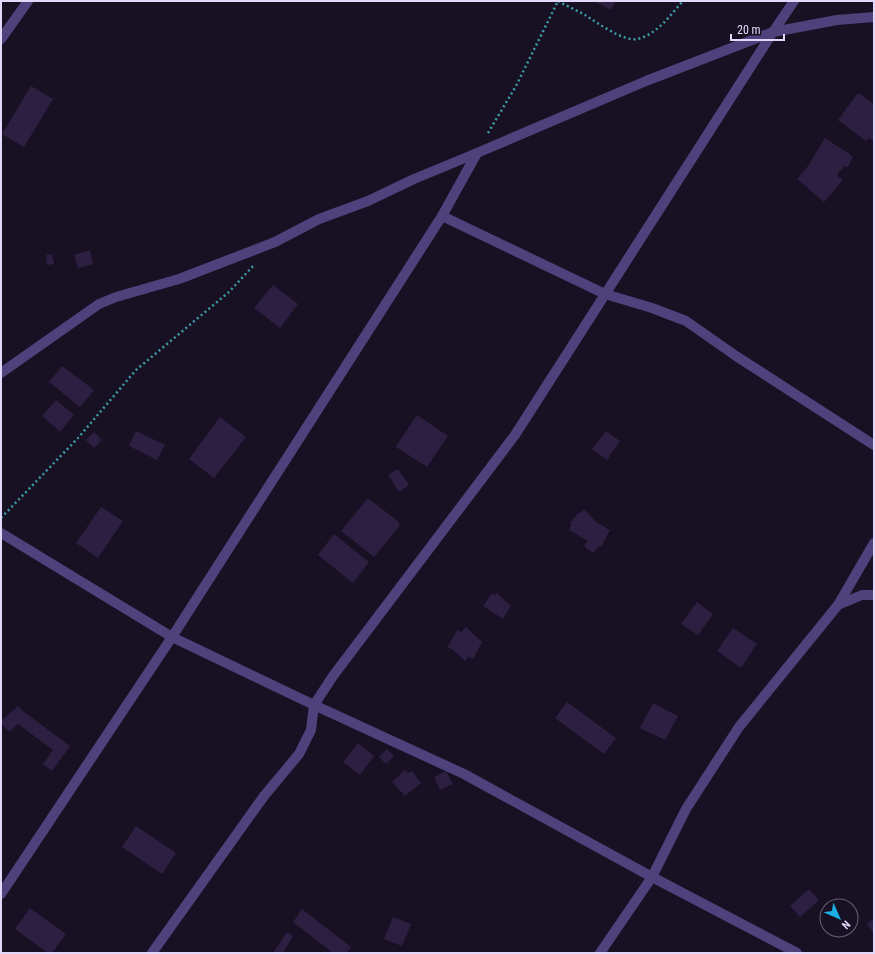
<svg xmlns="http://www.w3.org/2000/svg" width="875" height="954" font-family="'Roboto Condensed',sans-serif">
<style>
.building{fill:#2c1f42}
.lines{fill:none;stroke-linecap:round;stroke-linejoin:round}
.path{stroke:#3d9ea9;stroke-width:2.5;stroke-dasharray:2 3;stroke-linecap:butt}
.minor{stroke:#4d427c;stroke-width:10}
</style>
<rect width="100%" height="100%" fill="#171123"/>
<g class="building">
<path d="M594,1H616L611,10Z"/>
<path d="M31,86L53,99L24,147L2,134Z"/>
<path d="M859,93L874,104V141L869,138L866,141L838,120L857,94L858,95Z"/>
<path d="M825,138L851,155V156L853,157L848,167L844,166L841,171L840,170L837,176L843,180L824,202L797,179L808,166Z"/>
<path d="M90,250L93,264L78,268L74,255Z"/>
<path d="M52,254L54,264L47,265L46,255Z"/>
<path d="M273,285L298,304L280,328L254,308Z"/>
<path d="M62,366L94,390L80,407L49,382Z"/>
<path d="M56,400L74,415L60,432L42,416Z"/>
<path d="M417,415L448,436L427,467L396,447V446Z"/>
<path d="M220,417L246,437L214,478L189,459Z"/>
<path d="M136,431L165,445L157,460L129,446Z"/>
<path d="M606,431L620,441L607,460L592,449Z"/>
<path d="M94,432L102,440L94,448L86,440Z"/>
<path d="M398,469L409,485L399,492L388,475Z"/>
<path d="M367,499L368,500L369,499L399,522L398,523L400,525L374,557L341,531Z"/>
<path d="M101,507L123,521L98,558L76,543Z"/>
<path d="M584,509L596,522L610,530L601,547L599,546L593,553L584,546L588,541L569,530L571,525L570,523L575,517L578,513H580Z"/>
<path d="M334,534L369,562L353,583L318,555Z"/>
<path d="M492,593L495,595L497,593L504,600L511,605L503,619L483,606Z"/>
<path d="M697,602L713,614L698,635L681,624Z"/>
<path d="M466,627L482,642L473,659L468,657L465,661L452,649L448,648V646L457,630L461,632Z"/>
<path d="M733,628L757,644L741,668L717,651Z"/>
<path d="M567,702L616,738L604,754L555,718Z"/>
<path d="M653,703L678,716L665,740L640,728Z"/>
<path d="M18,706L24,712L70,746L52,771L43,764L53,750L18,724L9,732L1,723V721Z"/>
<path d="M358,743L374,756L360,775L343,762Z"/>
<path d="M387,749L394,756L386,764L379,757Z"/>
<path d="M405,770L408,773L412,771L421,783L405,796L392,782Z"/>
<path d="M446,771L453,784L440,790L434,777Z"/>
<path d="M136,826L176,853L162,874L122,847Z"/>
<path d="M809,889L819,900L800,917L790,906Z"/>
<path d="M30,908L66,934L52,953H48L15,929Z"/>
<path d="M302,909L351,947L346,953H333L293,922Z"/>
<path d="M393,917L411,924L402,946L384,939Z"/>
<path d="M874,918V934L867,924Z"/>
<path d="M287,932L293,936L284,951L287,953H273Z"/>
</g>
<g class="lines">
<g class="path">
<path d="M558,1C567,6 576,10 585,15C596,22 624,42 637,39C657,35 670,15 683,1"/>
<path d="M488,133L516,86L558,1"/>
<path d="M1,518L78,438L136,370L229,292L253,266"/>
</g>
<g class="minor">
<path d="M1,39L28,1"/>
<path d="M442,216L605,294L652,308L686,321L736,356L874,445"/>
<path d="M1,373L99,304L116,297L179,279L275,242L319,219L368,201L414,179L477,153L646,81L773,32L837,20L874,17"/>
<path d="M1,533L172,637L314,705L464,774L652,877L797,953"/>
<path d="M838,605L862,595H874"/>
<path d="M1,894L172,637L442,216L477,153"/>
<path d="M152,953L264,796L299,754L311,730L314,705L333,676L515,435L773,32L794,1"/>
<path d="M600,953L652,877L686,809L739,727L838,605L874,543"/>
</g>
</g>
<rect width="875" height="954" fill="none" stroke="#e1d8fa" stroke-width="4"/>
<g transform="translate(839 918) rotate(135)"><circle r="19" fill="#171123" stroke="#686179"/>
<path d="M0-3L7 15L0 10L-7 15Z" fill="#1bafe3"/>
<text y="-6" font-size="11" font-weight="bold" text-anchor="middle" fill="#e1d8fa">N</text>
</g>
<path d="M731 34v6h53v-6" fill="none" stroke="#e1d8fa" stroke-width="2"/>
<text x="737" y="34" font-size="12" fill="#e1d8fa" stroke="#171123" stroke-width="3" paint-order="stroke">20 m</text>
</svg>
